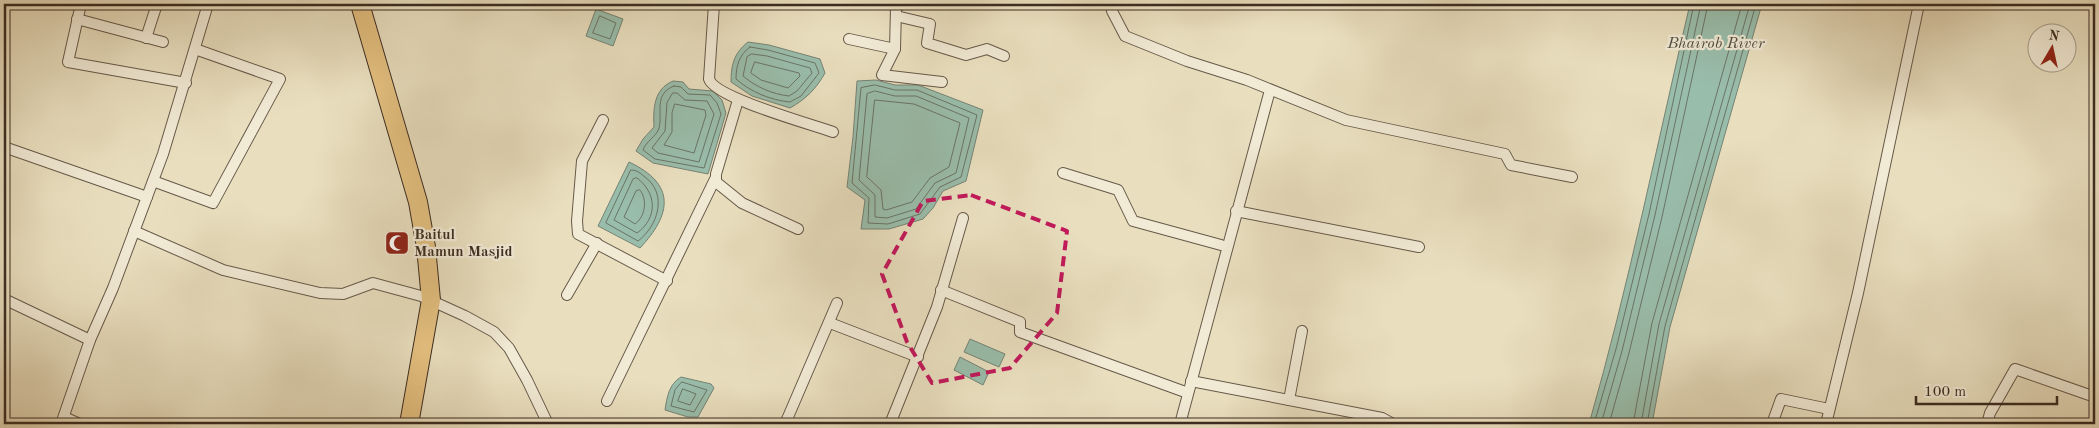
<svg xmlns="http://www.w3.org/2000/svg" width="2099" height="428" font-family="'Old Standard TT',serif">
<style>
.water{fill:#99bdab;stroke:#748374}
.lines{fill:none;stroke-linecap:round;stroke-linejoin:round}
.shore{stroke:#6a7466;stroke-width:1}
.street-casing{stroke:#675949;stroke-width:12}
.highway-casing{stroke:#3c2c22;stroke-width:20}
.street{stroke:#f1ead5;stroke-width:10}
.highway{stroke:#e4c080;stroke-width:18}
.marked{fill:none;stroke:#c2185b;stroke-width:4;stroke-dasharray:10 6;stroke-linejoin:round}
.labels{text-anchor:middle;stroke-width:4.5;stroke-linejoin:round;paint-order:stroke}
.poi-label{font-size:15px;font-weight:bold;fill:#3c2c22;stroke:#f1ead5;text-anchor:start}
.water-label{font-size:16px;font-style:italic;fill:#535044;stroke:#f1ead5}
</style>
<rect width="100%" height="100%" fill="#e9dfbf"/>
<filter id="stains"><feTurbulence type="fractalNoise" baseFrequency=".004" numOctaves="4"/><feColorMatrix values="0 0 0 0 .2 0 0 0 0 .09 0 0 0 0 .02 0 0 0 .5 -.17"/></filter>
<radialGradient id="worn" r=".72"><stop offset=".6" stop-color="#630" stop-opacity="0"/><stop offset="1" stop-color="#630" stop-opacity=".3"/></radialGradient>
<g class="water">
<path d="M1690,4H1762L1670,327L1652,424H1589C1629,285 1657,144 1690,4Z"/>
<path d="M596,9L623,19L613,46L586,36Z"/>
<path d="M748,42L769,45L820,59L825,73C816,89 806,99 790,108L752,96L731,82C731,65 734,53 748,42Z"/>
<path d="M876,80L895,85H918L983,110L966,181L943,191L933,208L923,219L889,229H861L865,200L847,187L853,137L857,81Z"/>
<path d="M673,81L683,82L689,89L713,91L722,100L726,113L708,174L653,163L636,151L643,139L654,127C653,108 654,89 673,81Z"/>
<path d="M629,162C676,184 672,214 640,248L598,226Z"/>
<path d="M970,339L1005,354L999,367L964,352Z"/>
<path d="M960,357L989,372L983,385L954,370Z"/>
<path d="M681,377L711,384L714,388L698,417H688L665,410C667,397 669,384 681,377Z"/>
</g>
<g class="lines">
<g class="shore">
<path d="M600,16L616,23L610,39L593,33Z"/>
<path d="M750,47L768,50L815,63L819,73L801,96L790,102C770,100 751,92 736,79C736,66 739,55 750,47Z"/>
<path d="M752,54L767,56L810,68L812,73L797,91L789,96C772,94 756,87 743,76L747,57Z"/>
<path d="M755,62L799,73L800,76L788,88L761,80L751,73Z"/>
<path d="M875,85L895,90H917L977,115L961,177L940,187L920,214L888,224L868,223L869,198L852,183L861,88Z"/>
<path d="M674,86L681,87L688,94L710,95L717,103L721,114L704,168L655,159L643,150C646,141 657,136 659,128C663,113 653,94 674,86Z"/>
<path d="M875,91L895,96H916L969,118L956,173L935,183L916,209L887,218L875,217V195L859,180L867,94Z"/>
<path d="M673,93H677L685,100L707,101L714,114L699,162L658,153L652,148L665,131L667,103Z"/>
<path d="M875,100L914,104L960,123L949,167L930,178L912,202L886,210L883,209L881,190L867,177Z"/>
<path d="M675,104L705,110L706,115L694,153L664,145L672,132V113Z"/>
<path d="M631,170C637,170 640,173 645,177C668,194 658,226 638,241L606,223Z"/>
<path d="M637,178C657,193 658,218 637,233L614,220L633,179Z"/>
<path d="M640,190C648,200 645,217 635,224L624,217L636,191Z"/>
<path d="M682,382L707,390L694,412L671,406L675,390Z"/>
<path d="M683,389L696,394L690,405L678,401Z"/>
<path d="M1594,424L1616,349L1649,214L1694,4"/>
<path d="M1601,424L1622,351L1655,215L1701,4"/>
<path d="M1609,424L1629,353L1662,217L1708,4"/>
<path d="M1633,424L1652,323L1742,4"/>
<path d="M1641,424L1659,324L1750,4"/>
<path d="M1647,424L1665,326L1756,4"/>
</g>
<defs>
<g id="street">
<path d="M81,4L68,62L186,83"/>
<path d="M714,4L709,79C715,98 811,124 833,132"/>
<path d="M1111,4L1112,11L1125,36L1187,61L1247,80L1346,120L1505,154L1511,165L1572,177"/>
<path d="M896,16L930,24L927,43L966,55L987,49L1004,56"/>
<path d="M77,19L163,42"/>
<path d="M146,38L157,4"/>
<path d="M849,39L895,49L896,8L901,4"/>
<path d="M895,49L882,75L942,82"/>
<path d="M738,100L716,174V182L742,203L798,229"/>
<path d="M603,120L582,161L577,221L578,234L667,281"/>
<path d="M4,147L147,197"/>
<path d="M1063,173L1118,190L1133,221L1221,245"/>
<path d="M153,181L213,203L280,79L195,49"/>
<path d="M1236,211L1419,247"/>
<path d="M134,231L223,270L320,293L343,294L373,283L421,296L465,316L494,332L509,348L527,380L548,424"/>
<path d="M941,290L1020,322V332L1188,393"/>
<path d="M567,295L597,243"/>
<path d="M4,299L90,340"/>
<path d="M830,323L918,357"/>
<path d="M1191,381L1382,418L1393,424"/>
<path d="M1289,400L1302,331"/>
<path d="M607,401L715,179"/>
<path d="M64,417L80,424"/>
<path d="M61,424L90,340L113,288L163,154L208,4"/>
<path d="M785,424L837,303"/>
<path d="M890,424L937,307L963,218"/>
<path d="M1180,424L1270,90"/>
<path d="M1772,424L1781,399L1829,409"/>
<path d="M1826,424L1858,293L1919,4"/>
<path d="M1987,424L1990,413L2015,369L2095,397"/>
</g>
<path id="highway" d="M360,4L418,202L426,247L431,300L409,424"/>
</defs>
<use href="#street" class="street-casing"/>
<use href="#highway" class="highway-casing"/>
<use href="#street" class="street"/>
<use href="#highway" class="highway"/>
</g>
<path class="marked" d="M971,195L1067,231L1057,313L1010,368L932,383L907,342L882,274L923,201Z"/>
<defs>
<symbol id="mosque-square" viewBox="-11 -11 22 22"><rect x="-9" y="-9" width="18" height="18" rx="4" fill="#8f2418" stroke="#f1ead5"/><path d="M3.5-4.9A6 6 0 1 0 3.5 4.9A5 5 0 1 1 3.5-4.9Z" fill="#fff"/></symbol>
</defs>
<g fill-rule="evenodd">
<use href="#mosque-square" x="383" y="229" width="28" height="28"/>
</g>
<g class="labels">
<g class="poi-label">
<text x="414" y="239">Baitul<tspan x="414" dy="17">Mamun Masjid</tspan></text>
</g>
<g class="water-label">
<text x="1716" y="48">Bhairob River</text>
</g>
</g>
<rect width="2099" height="428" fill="none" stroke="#e9dfbf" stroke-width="20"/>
<rect x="5" y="5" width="2089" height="418" fill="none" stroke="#3c2c22" stroke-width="2.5"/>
<rect x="10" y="10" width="2079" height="408" fill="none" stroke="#3c2c22"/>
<g transform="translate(2052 48) rotate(9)"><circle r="24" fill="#f1ead5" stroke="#a99e8d"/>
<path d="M0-4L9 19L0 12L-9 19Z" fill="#8f2418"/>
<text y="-8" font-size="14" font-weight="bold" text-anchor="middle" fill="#3c2c22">N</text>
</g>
<path d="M1916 396v8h141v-8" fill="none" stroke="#3c2c22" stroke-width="2.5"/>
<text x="1924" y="396" font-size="15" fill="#3c2c22" stroke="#f1ead5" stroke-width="4" paint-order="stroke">100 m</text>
<rect width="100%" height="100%" filter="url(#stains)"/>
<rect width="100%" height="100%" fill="url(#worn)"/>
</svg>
